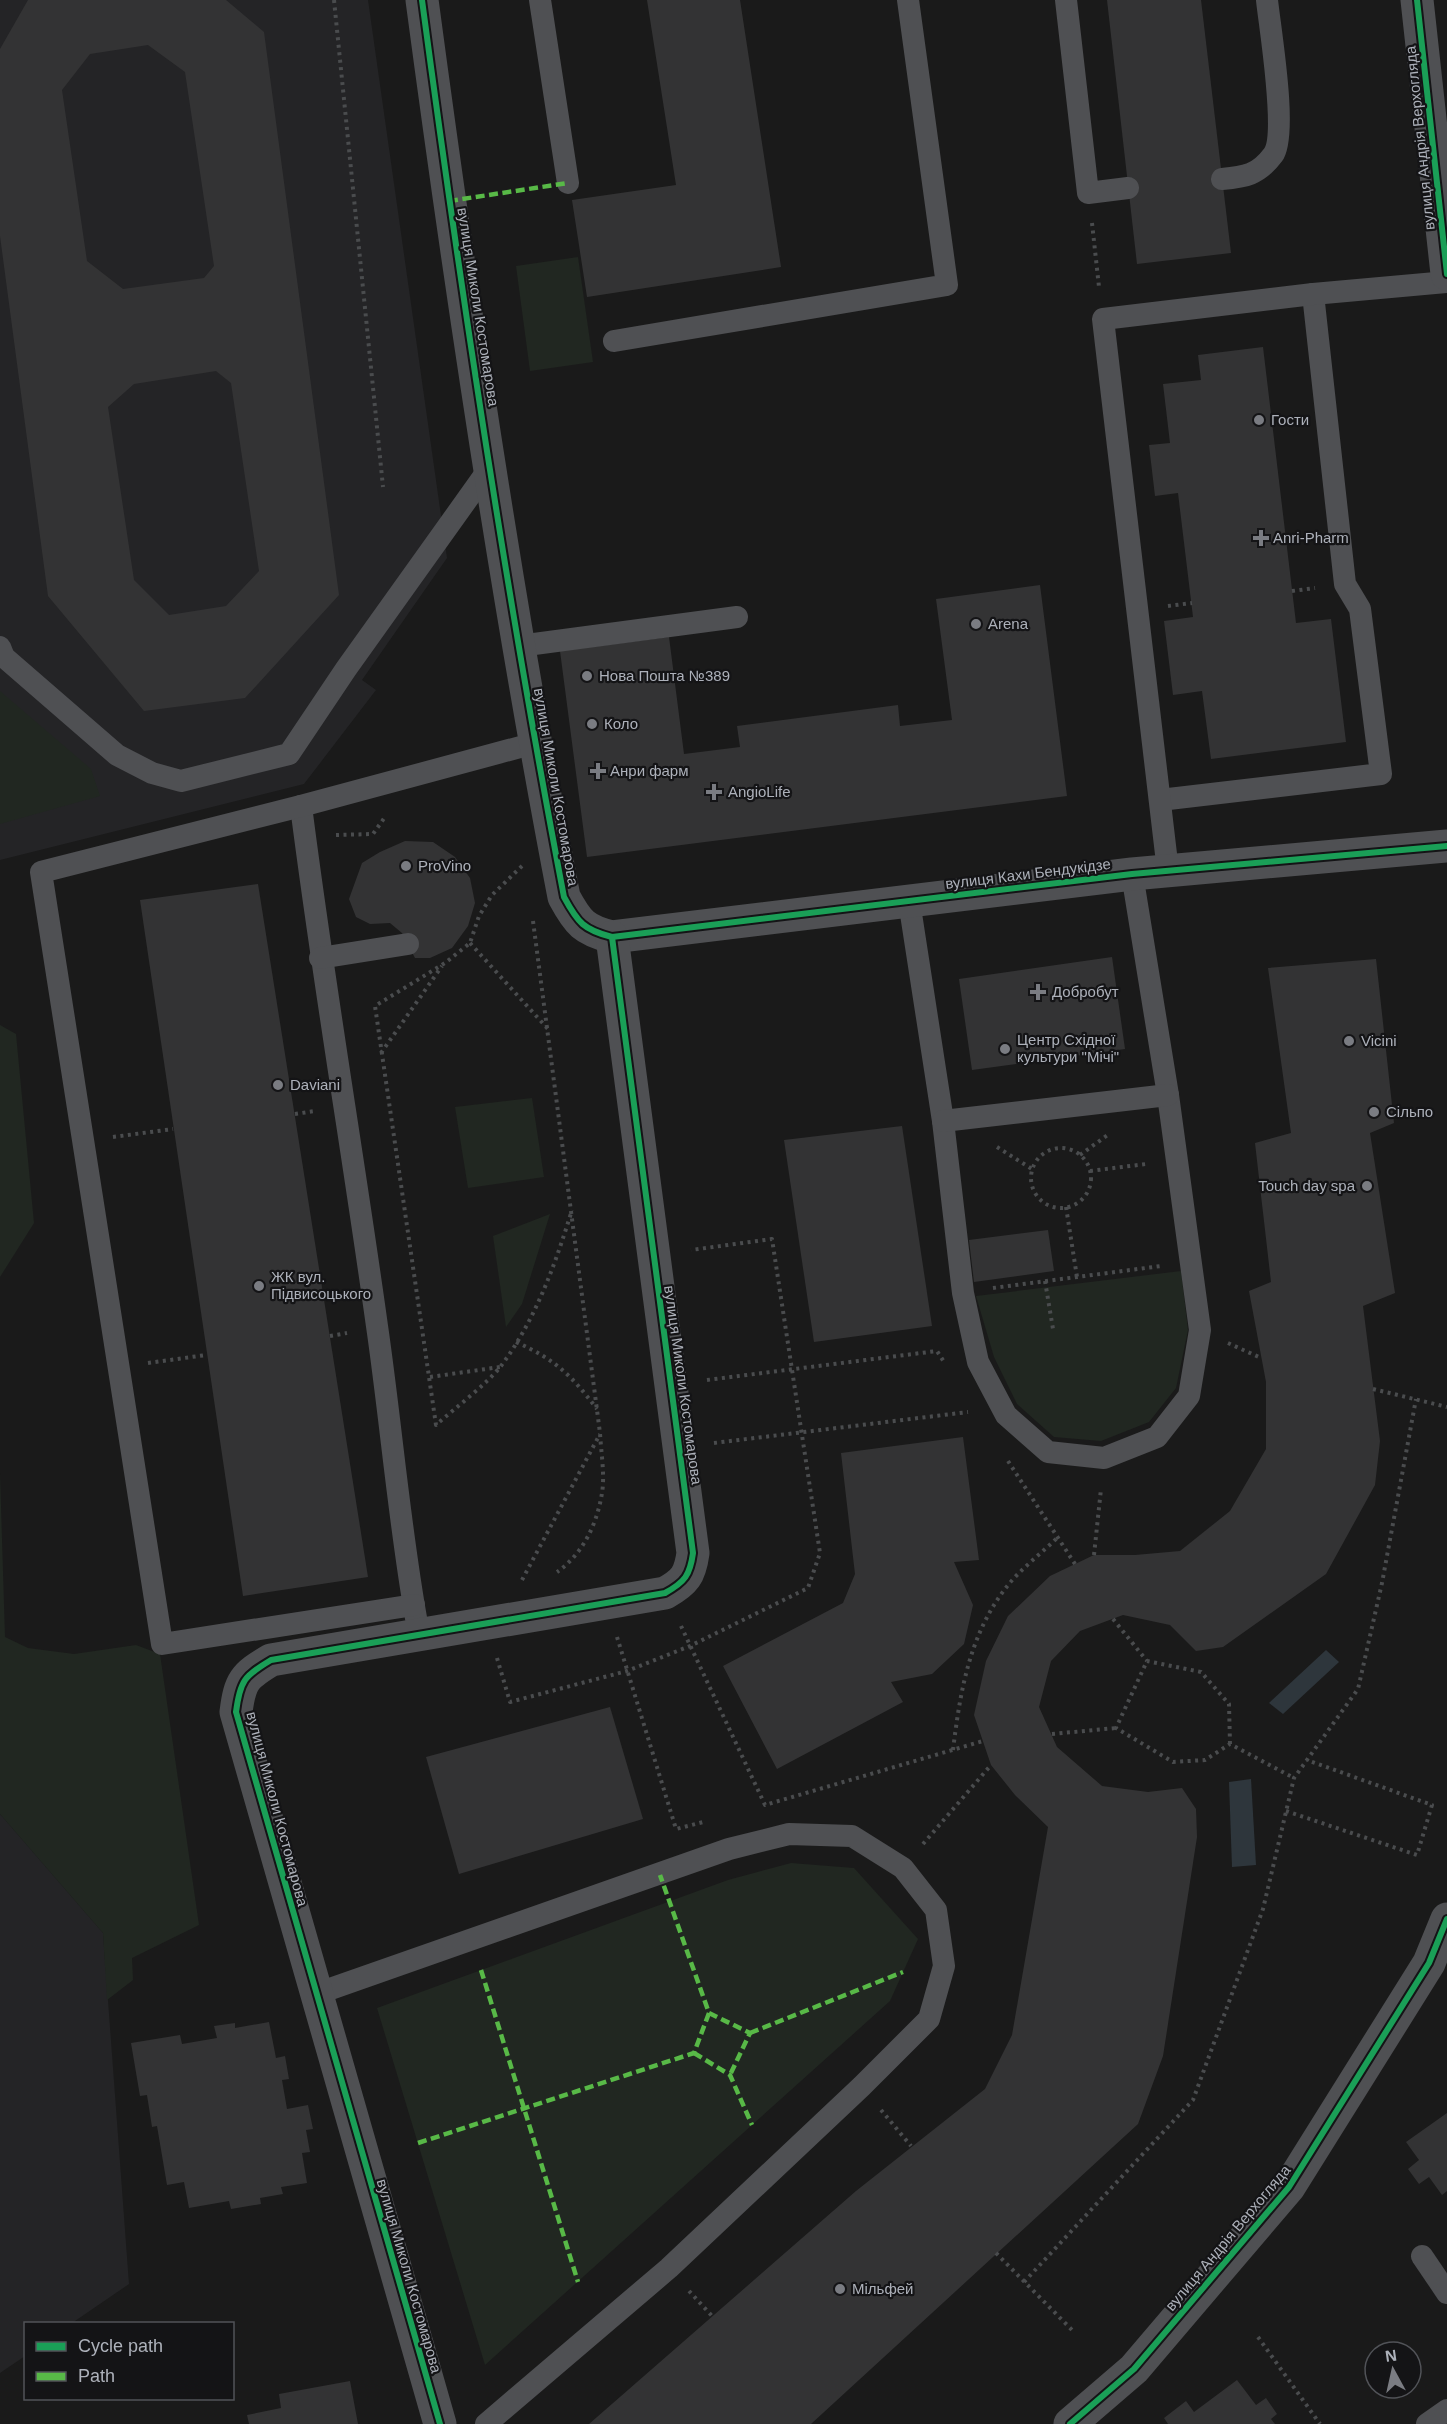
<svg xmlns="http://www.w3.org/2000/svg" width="1447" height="2424" font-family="Helvetica,sans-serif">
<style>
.built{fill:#242426}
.green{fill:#212721}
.water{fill:#2e363c}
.building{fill:#333334;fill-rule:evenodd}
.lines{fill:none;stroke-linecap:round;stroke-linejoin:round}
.path{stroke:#4a4c4e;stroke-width:4;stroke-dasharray:3 4.5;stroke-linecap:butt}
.service{stroke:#4f5053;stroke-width:22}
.minor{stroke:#4f5053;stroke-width:33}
.quiet{stroke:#58b947;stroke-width:4.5;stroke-dasharray:9 4.5;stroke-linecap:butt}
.cycleway-casing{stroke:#141416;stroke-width:10}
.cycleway{stroke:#1a9f57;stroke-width:6}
.poi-dot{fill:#7a7c82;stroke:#141416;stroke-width:2}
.labels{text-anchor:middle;stroke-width:4.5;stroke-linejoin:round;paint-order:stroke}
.street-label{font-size:15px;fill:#adb1ba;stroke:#141416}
.poi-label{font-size:15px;fill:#adb1ba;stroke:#141416;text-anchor:start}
</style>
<rect width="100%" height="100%" fill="#1a1a1a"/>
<g class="built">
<path d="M0,0H368L447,558L362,680L376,690L304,784L0,860Z"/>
<path d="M0,1814L103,1933L129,2284L72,2323L26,2324L25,2356L0,2373Z"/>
</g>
<g class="green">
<path d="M578,257L593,362L530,371L516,266Z"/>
<path d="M0,691L91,769L100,796L0,824Z"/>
<path d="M0,1025L16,1034L34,1223L0,1277Z"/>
<path d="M532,1098L544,1177L468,1188L455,1107Z"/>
<path d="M550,1214L522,1304L506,1327L493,1236Z"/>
<path d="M1181,1271L1188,1330L1176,1388L1149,1422L1101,1441L1054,1437L1017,1404L994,1357L976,1296Z"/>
<path d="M0,1473L5,1637L28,1648L74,1654L136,1645L160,1654L199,1925L132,1958L133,1980L107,2000L103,1933L0,1814Z"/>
<path d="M791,1863L854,1868L918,1939L890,2001L485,2365L377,2008L728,1880Z"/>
</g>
<g class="water">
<path d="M1326,1650L1339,1662L1283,1714L1269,1703Z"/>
<path d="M1251,1779L1256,1865L1232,1867L1229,1782Z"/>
</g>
<g class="building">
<path d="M28,0H226L264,32L339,595L245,698L144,711L48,596L0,236V49ZM148,45L185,72L214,266L204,278L123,289L87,261L62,90L90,54ZM216,371L231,383L259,571L226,606L169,615L134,580L108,407L134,384Z"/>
<path d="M647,0H740L781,267L587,297L572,200L676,185Z"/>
<path d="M1107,0H1201L1231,253L1137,264Z"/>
<path d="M1263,347L1296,623L1331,619L1346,742L1211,759L1202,691L1173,695L1164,621L1193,617L1178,493L1155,496L1149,445L1170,443L1163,384L1201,380L1198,355Z"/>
<path d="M1040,585L1067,796L587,857L560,651L669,637L684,754L740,747L737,726L898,705L900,726L952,720L936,599Z"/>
<path d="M405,841L433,842L455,857L470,878L475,903L468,926L452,948L430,958H415L402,933L390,923L370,924L356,917L349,899L362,863L380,852Z"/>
<path d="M258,884L368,1577L243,1596L140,900Z"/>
<path d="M1112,957L1125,1049L972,1070L959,979Z"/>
<path d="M1376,959L1394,1123L1370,1133L1395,1293L1363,1306L1380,1441L1375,1485L1326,1574L1223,1647L1196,1651L1170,1625L1123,1615L1080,1631L1051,1661L1039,1707L1057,1747L1102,1786L1148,1792L1182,1788L1196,1809L1197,1837L1163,2056L1138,2124L811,2424H589L856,2191L985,2089L1012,2035L1048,1827L1015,1795L991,1765L974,1715L986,1661L1008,1616L1050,1576L1094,1555H1135L1180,1551L1230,1511L1266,1449V1382L1249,1291L1271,1282L1255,1143L1291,1133L1268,968Z"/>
<path d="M902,1126L932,1326L814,1342L784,1140Z"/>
<path d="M1048,1230L1054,1271L974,1282L969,1240Z"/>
<path d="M963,1437L979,1560L954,1562L973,1605L964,1644L932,1674L891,1682L903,1702L777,1769L723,1666L843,1603L855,1574L841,1453Z"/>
<path d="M610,1707L643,1819L459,1874L426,1757Z"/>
<path d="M269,2022L276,2058L285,2056L289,2079L282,2080L287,2109L308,2105L313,2129L306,2130L310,2152L302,2153L307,2183L281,2187L283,2194L260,2198L261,2204L231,2209L229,2201L189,2208L184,2182L167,2185L157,2126L152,2127L147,2095L140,2096L131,2043L180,2035L182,2044L217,2038L214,2026L235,2023V2028Z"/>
<path d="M1447,2113V2191L1442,2195L1429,2177L1419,2184L1408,2169L1419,2160L1406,2142Z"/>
<path d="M1237,2380L1256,2405L1266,2398L1277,2414L1271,2419L1275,2424H1168L1164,2418L1186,2401L1194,2412Z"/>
<path d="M350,2381L358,2424H249L247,2415L281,2408L279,2394Z"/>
</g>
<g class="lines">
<g class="path">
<path d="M334,0L383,487"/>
<path d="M1092,223L1099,287"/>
<path d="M1292,591L1315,588"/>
<path d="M1168,606L1192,603"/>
<path d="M336,835L373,834L385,817"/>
<path d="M522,866L492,895L479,916L470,943L445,963L375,1006L436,1425C455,1408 487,1384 501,1366C536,1319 555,1265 572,1210"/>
<path d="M533,921L600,1433C601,1452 605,1475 602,1493C597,1524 583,1554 557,1572"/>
<path d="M470,943L548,1029"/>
<path d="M381,1053L442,966"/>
<path d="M295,1114L315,1111"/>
<path d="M113,1137L173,1129"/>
<path d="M997,1147L1032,1169"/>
<circle cx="1061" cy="1178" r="30"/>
<path d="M1080,1155L1109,1134"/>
<path d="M1090,1171L1146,1164"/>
<path d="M1066,1207L1077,1277"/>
<path d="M1045,1281L1053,1329"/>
<path d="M993,1288L1161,1266"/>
<path d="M330,1336L347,1333"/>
<path d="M516,1342C556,1360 571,1375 597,1409"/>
<path d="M1228,1343L1261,1358"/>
<path d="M148,1363L206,1355"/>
<path d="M430,1377L500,1367"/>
<path d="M707,1380L937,1351L944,1362"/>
<path d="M1373,1389L1447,1407"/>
<path d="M714,1443L968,1412"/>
<path d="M1008,1461L1075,1564"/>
<path d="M1094,1555L1101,1489"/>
<path d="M522,1580L600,1434"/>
<path d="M1113,1619L1147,1661"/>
<path d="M681,1626L765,1805L983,1741"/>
<path d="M617,1637L676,1829L703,1822"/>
<path d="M497,1658L510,1702L627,1671L690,1646L808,1588L820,1553L772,1239L691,1250"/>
<path d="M1052,1734L1116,1728"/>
<path d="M1230,1744L1229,1704L1201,1672L1147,1661L1116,1728L1173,1762L1205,1760L1230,1744L1294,1778"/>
<path d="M953,1750C960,1693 969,1636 1005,1589C1019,1570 1041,1554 1058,1537"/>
<path d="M1286,1811L1417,1855L1432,1805L1307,1760"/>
<path d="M923,1844L991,1765"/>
<path d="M881,2110L911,2146"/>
<path d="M996,2253L1072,2330"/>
<path d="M1024,2282L1193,2100L1263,1909L1294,1778L1358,1689L1382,1583L1416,1399"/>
<path d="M689,2291L713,2317"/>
<path d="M1258,2337L1320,2424"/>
</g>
<g class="service">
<path d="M540,0L568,183"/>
<path d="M1066,0L1088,193L1128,188"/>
<path d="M1222,179C1245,177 1258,175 1273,155C1288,135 1270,29 1267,0"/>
<path d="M614,341L947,285L908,0"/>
<path d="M519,646L737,617"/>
<path d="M0,647L4,657L117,755L152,773L181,781L289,754L346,669L491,466"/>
<path d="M1160,800L1381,774L1360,609L1345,584L1313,294"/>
<path d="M301,806C323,980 353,1153 377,1326C391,1423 399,1522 416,1618"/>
<path d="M1168,871L1103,319L1313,294L1447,282"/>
<path d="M909,901L943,1121L963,1293L978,1362L1006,1415L1048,1452L1104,1458L1157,1437L1189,1396L1200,1330L1168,1095L1132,874"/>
<path d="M320,958L408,944"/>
<path d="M943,1121L1168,1095"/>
<path d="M414,1605L162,1644L41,872L301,806L535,743"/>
<path d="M316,1994L729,1849L789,1834L852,1836L903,1868L936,1910L944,1966L929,2019L862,2086L669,2268L486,2424"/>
<path d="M1422,2256L1447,2293"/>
<path d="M1427,2424L1447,2410"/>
</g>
<g class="minor">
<path d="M422,0C462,300 507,600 564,897C578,923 584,930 612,937L1132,874L1447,846"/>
<path d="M1417,0L1447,274"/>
<path d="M440,2424L236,1712C240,1681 244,1676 271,1660L665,1593C685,1582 690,1575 693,1553L612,937"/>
<path d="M1070,2424L1134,2369L1289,2187L1429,1963L1447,1919"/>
</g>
<g class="quiet">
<path d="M449,201L568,183"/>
<path d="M481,1970L578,2282"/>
<path d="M709,2013L750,2033L730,2075"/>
<path d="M750,2033L903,1972"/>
<path d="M694,2053L730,2075L752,2125"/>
<path d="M418,2143L694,2053L709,2013L660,1875"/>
</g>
<defs>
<g id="cycleway">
<path d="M422,0C462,300 507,600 564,897C578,923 584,930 612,937L1132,874L1447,846"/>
<path d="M1417,0L1447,274"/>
<path d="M440,2424L236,1712C240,1681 244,1676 271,1660L665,1593C685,1582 690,1575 693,1553L612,937"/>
<path d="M1070,2424L1134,2369L1289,2187L1429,1963L1447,1919"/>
</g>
</defs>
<use href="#cycleway" class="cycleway-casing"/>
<use href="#cycleway" class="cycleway"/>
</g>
<g class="poi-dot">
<circle cx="1259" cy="420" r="6"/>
<path d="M1258 529h6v6h6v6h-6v6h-6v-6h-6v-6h6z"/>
<circle cx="976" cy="624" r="6"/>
<circle cx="587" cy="676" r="6"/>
<circle cx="592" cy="724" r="6"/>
<path d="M595 762h6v6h6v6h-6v6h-6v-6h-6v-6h6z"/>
<path d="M711 783h6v6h6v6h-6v6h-6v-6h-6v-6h6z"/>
<circle cx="406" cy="866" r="6"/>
<path d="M1035 983h6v6h6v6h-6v6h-6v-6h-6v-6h6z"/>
<circle cx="1349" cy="1041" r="6"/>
<circle cx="1005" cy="1049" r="6"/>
<circle cx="278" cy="1085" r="6"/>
<circle cx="1374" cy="1112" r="6"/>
<circle cx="1367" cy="1186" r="6"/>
<circle cx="259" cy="1286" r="6"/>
<circle cx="840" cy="2289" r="6"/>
</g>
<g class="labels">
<g class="street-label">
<text transform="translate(1420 138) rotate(-96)" y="5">вулиця Андрія Верхогляда</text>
<text transform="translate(478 307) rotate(81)" y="5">вулиця Миколи Костомарова</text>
<text transform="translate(556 787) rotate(80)" y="5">вулиця Миколи Костомарова</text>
<text transform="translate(1028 874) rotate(-7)" y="5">вулиця Кахи Бендукідзе</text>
<text transform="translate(683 1385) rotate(82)" y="5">вулиця Миколи Костомарова</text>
<text transform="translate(277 1809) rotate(75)" y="5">вулиця Миколи Костомарова</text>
<text transform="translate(1228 2238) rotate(-50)" y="5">вулиця Андрія Верхогляда</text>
<text transform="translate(409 2276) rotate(74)" y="5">вулиця Миколи Костомарова</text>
</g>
<g class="poi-label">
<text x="1271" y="425">Гости</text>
<text x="1273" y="543">Anri-Pharm</text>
<text x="988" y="629">Arena</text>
<text x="599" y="681">Нова Пошта №389</text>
<text x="604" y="729">Коло</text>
<text x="610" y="776">Анри фарм</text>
<text x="728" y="797">AngioLife</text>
<text x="418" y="871">ProVino</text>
<text x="1052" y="997">Добробут</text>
<text x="1017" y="1045">Центр Східної<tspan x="1017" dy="17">культури "Мічі"</tspan></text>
<text x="1361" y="1046">Vicini</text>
<text x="290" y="1090">Daviani</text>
<text x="1386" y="1117">Сільпо</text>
<text x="1355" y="1191" text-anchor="end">Touch day spa</text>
<text x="271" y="1282">ЖК вул.<tspan x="271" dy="17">Підвисоцького</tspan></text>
<text x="852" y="2294">Мільфей</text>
</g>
</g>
<rect x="24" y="2322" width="210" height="78" fill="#141416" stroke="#515358" stroke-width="1.5"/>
<rect x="36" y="2342" width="30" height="9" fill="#1a9f57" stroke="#515358" stroke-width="1.5"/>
<text x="78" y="2352" font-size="18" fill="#adb1ba">Cycle path</text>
<rect x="36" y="2372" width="30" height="9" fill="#58b947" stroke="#515358" stroke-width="1.5"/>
<text x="78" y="2382" font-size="18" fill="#adb1ba">Path</text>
<g transform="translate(1393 2370) rotate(352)"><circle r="28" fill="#141416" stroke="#515358" stroke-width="1.5"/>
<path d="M0-4.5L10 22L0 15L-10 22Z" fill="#7a7c82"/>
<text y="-9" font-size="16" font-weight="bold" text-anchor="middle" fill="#adb1ba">N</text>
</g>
</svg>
